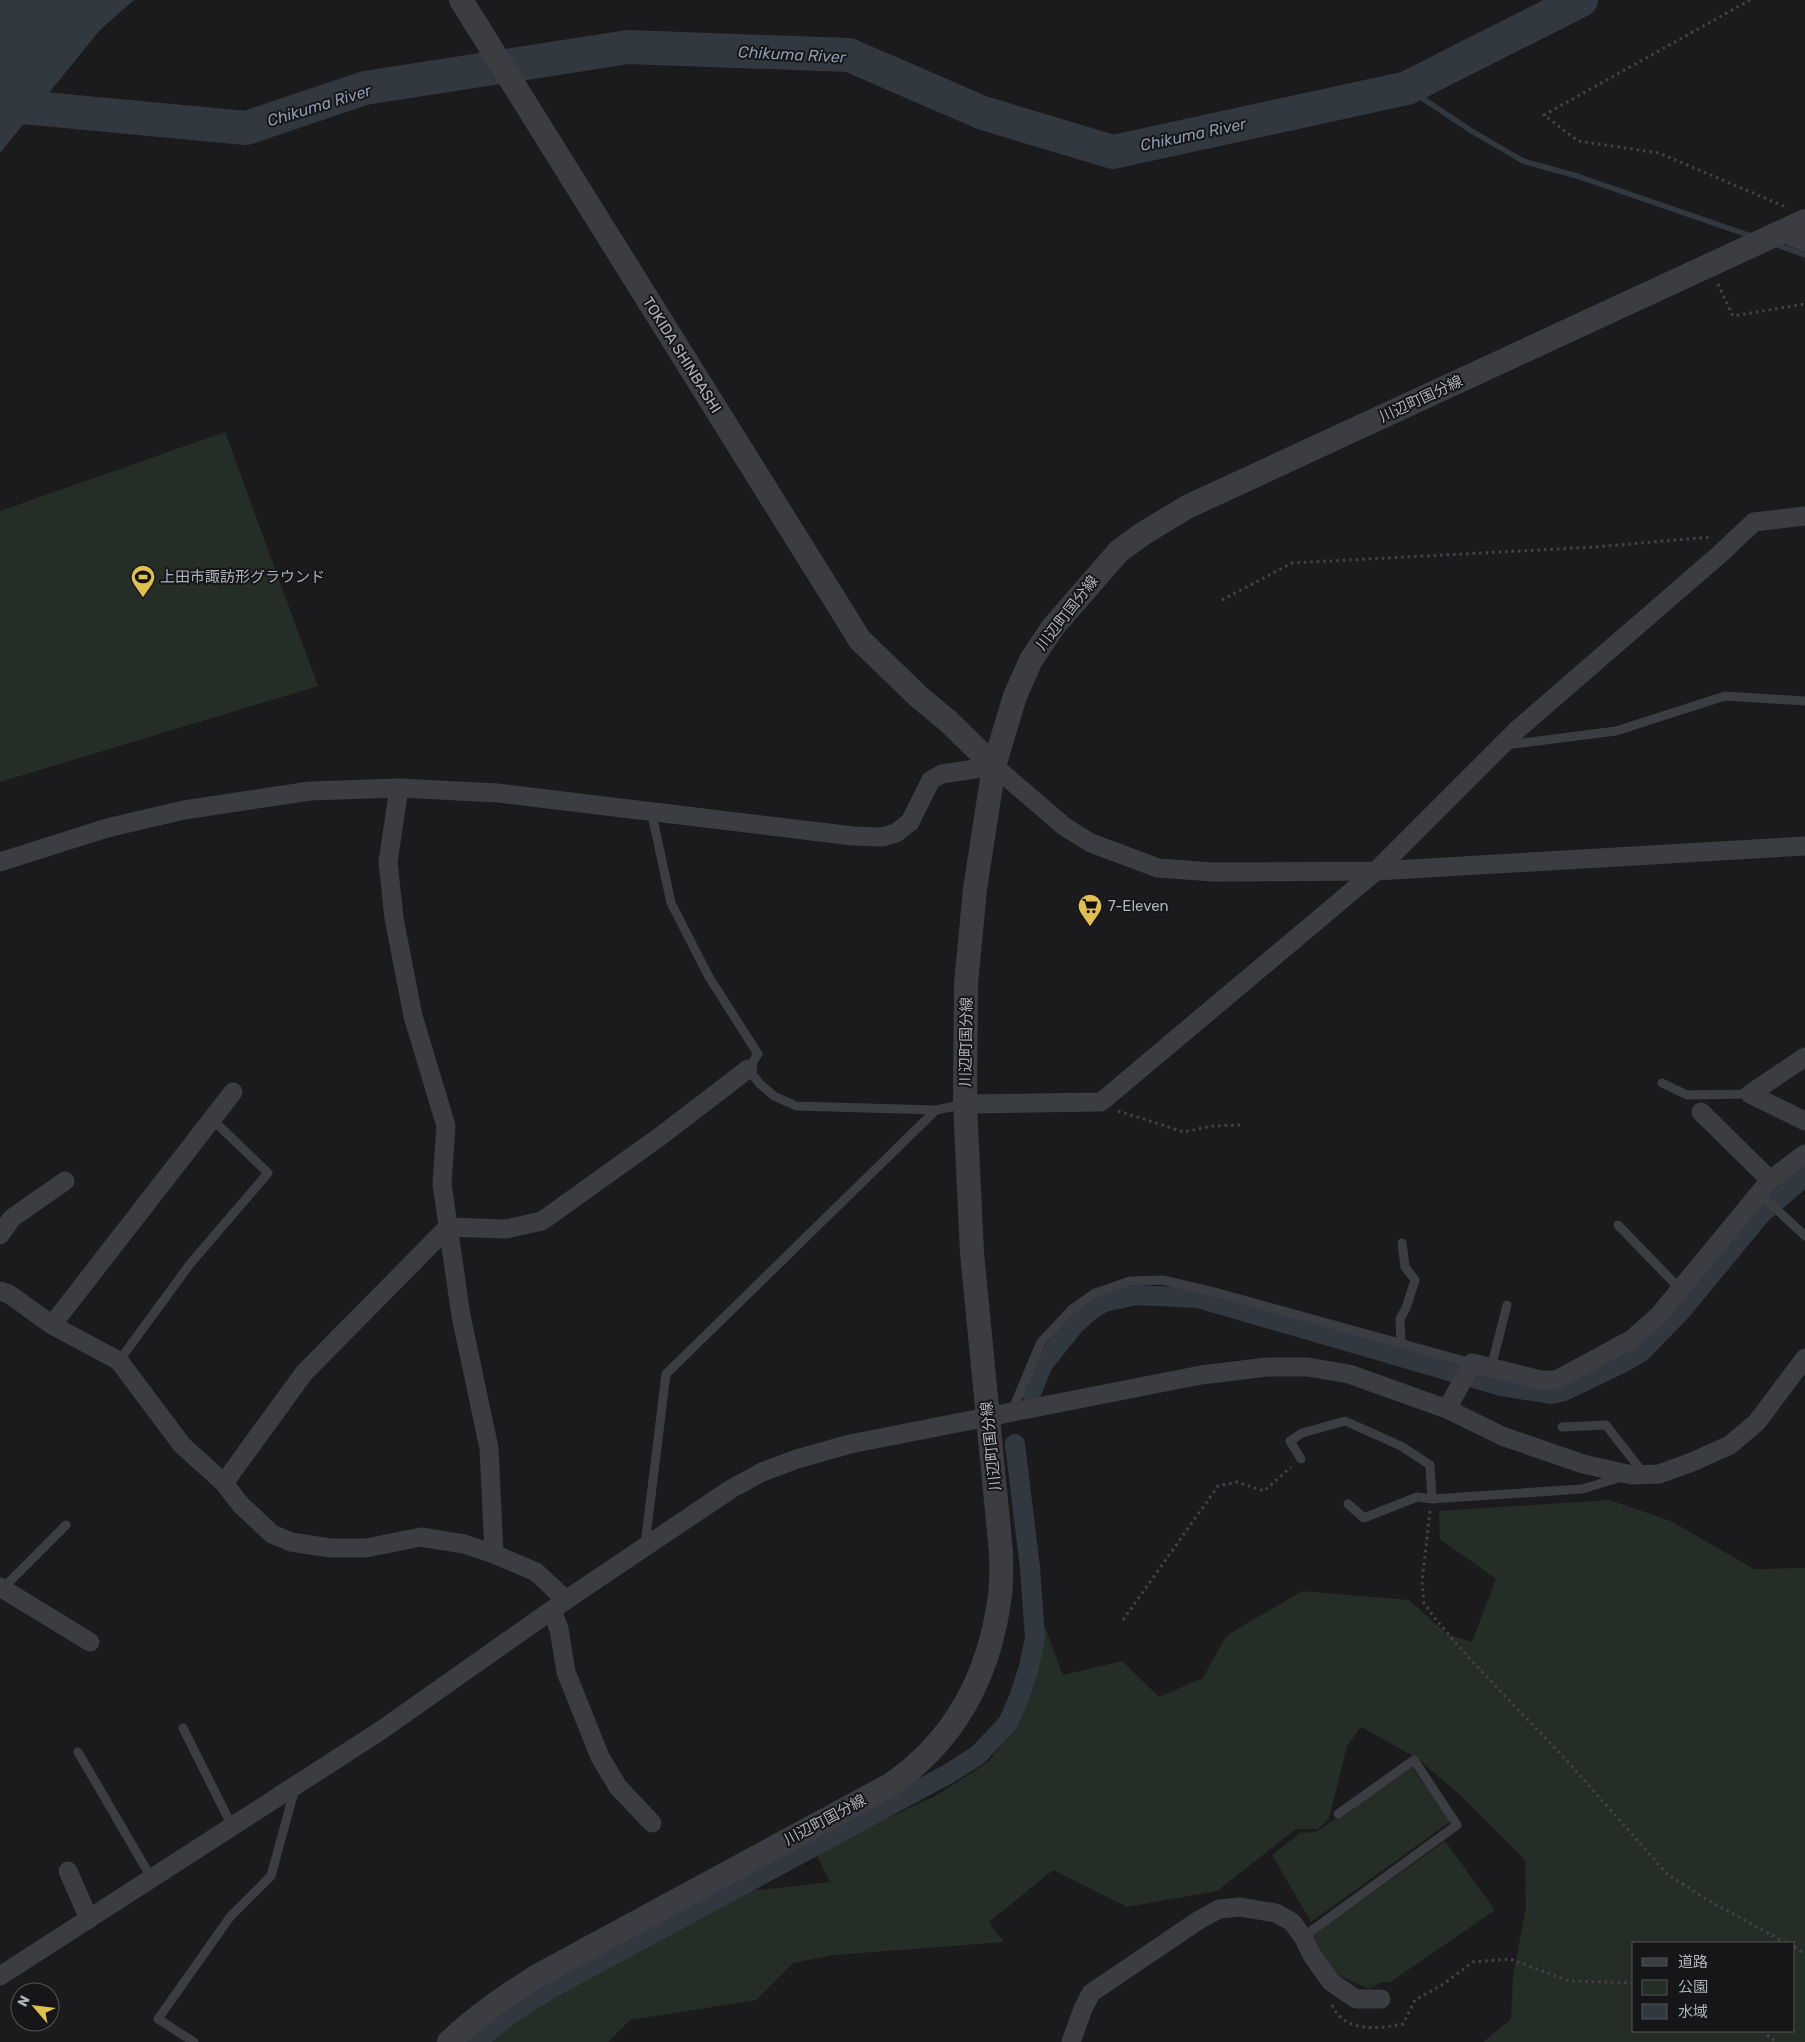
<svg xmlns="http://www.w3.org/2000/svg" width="1805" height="2042" font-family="Rubik,'Noto Sans JP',sans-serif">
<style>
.green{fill:#252d27;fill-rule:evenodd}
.water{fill:#323840}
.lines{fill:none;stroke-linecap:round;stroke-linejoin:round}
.stream{stroke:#323840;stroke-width:5.5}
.canal{stroke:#323840;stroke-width:20}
.river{stroke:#323840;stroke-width:34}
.path{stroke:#424348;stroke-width:3;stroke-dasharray:2.5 4;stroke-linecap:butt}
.service{stroke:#3c3d42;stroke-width:9}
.minor{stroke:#3c3d42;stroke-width:19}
.tertiary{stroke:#3c3d42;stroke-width:24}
.labels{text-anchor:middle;stroke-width:4;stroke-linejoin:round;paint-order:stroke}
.street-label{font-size:15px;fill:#afb1bb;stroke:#161618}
.poi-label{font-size:15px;fill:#afb1bb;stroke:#161618;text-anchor:start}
.water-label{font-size:16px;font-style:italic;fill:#8a9bb2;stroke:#161618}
</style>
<rect width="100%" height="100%" fill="#1b1b1d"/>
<g class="green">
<path d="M225,432L318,686L0,782V511Z"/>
<path d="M1609,1500L1671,1521L1754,1569L1805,1568V2042H1483L1511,2019L1513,1975L1526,1908L1525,1860L1460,1795L1417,1758L1361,1727L1347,1746L1329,1819L1318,1829H1296L1217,1891L1127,1907L1053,1870L989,1922L1004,1942L835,1955L793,1963L756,2000L630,2020L608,2042H479L516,2014L551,1991L741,1892L830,1882L815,1852L937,1795L988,1762L1016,1726L1030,1697L1036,1668L1040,1614L1063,1675L1122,1661L1159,1697L1203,1678L1226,1636L1302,1591L1409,1600L1447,1634L1472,1642L1496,1579L1440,1539L1439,1511ZM1634,1943H1794V2031H1634Z"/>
<path d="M1411,1766L1451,1821L1311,1922L1272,1855L1300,1833L1316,1832Z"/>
<path d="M1445,1841L1495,1910L1389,1983L1382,1982L1369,1989L1331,1972L1313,1935Z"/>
</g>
<path class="water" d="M0,0H134L100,30L0,153Z"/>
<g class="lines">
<g class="stream">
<path d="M1407,88L1470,130L1523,161L1577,176L1754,237"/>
<path d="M1772,243L1805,255"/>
</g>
<g class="canal">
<path d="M1031,1393L1043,1364L1075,1324L1092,1309L1104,1302L1136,1295L1198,1298L1501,1386L1551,1394L1564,1391L1622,1363L1641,1352L1681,1311L1761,1214L1805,1176"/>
<path d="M475,2042L515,2011L550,1989L948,1774L978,1755L1008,1723L1019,1698L1029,1667L1035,1638L1030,1568L1015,1444"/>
</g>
<path class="river" d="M0,105L246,128L365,88L628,47L849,55L983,113L1113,152L1407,88L1581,0"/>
<g class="path">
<path d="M1750,0L1544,115L1578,141L1659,153L1786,207"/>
<path d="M1718,284L1733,316L1805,304"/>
<path d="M1222,600L1292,563L1595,547L1711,537"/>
<path d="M1118,1111L1184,1132L1212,1126L1243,1125"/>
<path d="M1430,1511L1422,1582L1424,1603L1437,1621L1470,1659L1570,1764L1667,1874L1706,1899L1786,1943"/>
<path d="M1123,1620L1218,1486L1237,1482L1264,1491L1291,1467"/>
<path d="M1794,1947L1805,1954"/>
<path d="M1332,2005C1345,2033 1378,2029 1403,2024L1415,2000L1442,1985L1473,1962L1510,1959L1569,1981L1634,1983"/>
<path d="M1762,2031L1776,2042"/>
</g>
<g class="service">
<path d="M1506,745L1616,731L1725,696L1805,701"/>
<path d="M651,810L671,903L709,977L758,1054L748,1069L759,1083L774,1096L796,1106L936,1110"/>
<path d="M1662,1083L1687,1095L1750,1094"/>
<path d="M1759,1193L1805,1236"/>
<path d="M1618,1225L1680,1289"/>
<path d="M1401,1344L1400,1319L1406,1308L1415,1280L1405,1267L1402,1243"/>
<path d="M119,1361L190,1264L268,1173L212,1119"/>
<path d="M1491,1368L1507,1305"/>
<path d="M1012,1411L1041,1342L1071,1310L1095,1293L1130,1281L1163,1280L1218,1293L1472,1363"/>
<path d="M1562,1427L1606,1425L1644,1474"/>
<path d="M1301,1459L1290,1441L1302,1433L1345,1421L1401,1446L1430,1465L1432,1499"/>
<path d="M1348,1504L1364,1518L1417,1497L1432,1499L1582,1489L1622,1477"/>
<path d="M645,1545L666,1374L936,1110L965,1104"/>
<path d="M2,1589L66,1525"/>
<path d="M183,1728L233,1828"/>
<path d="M78,1752L152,1879"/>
<path d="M1303,1937L1457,1825L1414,1760L1338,1814"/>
<path d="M194,2042L158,2019L230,1917L271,1876L295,1788"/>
</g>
<g class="minor">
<path d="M1781,232L1805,242"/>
<path d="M399,788L388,862L394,918L413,1016L446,1126L442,1184L461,1316L489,1448L494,1554"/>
<path d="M0,862L107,828L184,810L310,791L399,788L498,793L853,836L882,837L896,833L910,822L931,780L942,774L994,766L1065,827L1091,843L1158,868L1213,872L1376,871L1805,846"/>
<path d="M1805,1057L1750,1094L1805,1121"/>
<path d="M965,1104L1101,1102L1376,871L1518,729L1720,554L1754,522L1805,516"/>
<path d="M1701,1112L1770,1180"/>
<path d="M0,1235L12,1218L65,1181"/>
<path d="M0,1291L9,1294L52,1325L119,1361L182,1445L224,1483L240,1504L272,1534L291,1542L330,1548H366L421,1537L464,1544L494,1554L536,1572L566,1600"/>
<path d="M52,1325L233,1092"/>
<path d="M1447,1409L1472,1363L1541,1380H1556L1632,1339L1659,1315L1770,1180L1805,1154"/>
<path d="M224,1483L304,1373L448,1227L506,1229L542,1221L662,1135L748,1069"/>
<path d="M0,1587L90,1642"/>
<path d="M552,1611L559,1629L566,1672L600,1757L618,1787L652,1823"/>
<path d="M68,1871L89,1919"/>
<path d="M0,1976L380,1731L566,1600L731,1489L762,1472L797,1459L850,1444L1201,1375L1267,1367H1308L1349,1374L1447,1409L1502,1436L1583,1464L1632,1475L1659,1474L1692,1462L1730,1445L1757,1422L1805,1358"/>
<path d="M1071,2042L1083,2009L1091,1993L1199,1920L1219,1909L1240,1907L1276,1913L1292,1922L1303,1937L1312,1955L1331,1982L1356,1999H1381"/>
</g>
<g class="tertiary">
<path d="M461,0L860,640L919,697L948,721L994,766"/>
<path d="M449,2042C476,2016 506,1996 537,1976L890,1785C956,1740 990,1673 1000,1595C1002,1581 1001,1566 1001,1552L972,1253L965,1104L966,984L975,889L994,766L1015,696L1031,660L1053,627L1119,551L1144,533L1187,507L1805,221"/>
</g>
</g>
<defs>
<symbol id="stadium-pin" viewBox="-11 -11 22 30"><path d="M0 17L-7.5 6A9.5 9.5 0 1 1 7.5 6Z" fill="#e1c04f" stroke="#161618"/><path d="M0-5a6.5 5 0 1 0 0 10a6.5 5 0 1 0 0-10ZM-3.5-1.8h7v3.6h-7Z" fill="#111"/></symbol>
<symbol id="supermarket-pin" viewBox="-11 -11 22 30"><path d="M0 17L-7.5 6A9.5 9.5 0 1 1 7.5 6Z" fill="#e1c04f" stroke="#161618"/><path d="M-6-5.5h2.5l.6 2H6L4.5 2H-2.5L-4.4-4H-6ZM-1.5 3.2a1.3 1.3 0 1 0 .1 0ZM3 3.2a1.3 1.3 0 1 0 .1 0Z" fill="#111"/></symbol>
</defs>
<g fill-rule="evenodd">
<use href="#stadium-pin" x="129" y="563" width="28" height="38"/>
<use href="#supermarket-pin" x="1076" y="892" width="28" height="38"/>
</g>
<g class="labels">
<g class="street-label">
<text transform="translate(682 355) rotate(58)" y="5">TOKIDA SHINBASHI</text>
<text transform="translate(1421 399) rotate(-25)" y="5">川辺町国分線</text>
<text transform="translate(1067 613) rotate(-52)" y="5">川辺町国分線</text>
<text transform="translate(966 1042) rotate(-89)" y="5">川辺町国分線</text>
<text transform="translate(991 1446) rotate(-96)" y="5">川辺町国分線</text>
<text transform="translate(825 1820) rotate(-28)" y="5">川辺町国分線</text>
</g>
<g class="poi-label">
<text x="160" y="582">上田市諏訪形グラウンド</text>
<text x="1108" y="911">7-Eleven</text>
</g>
<g class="water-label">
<text transform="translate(792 54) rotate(3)" y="6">Chikuma River</text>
<text transform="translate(319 105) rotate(-17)" y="6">Chikuma River</text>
<text transform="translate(1193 134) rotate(-12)" y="6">Chikuma River</text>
</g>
</g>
<rect x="1632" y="1942" width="162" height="90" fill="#161618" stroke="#535459"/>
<rect x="1642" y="1958" width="25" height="8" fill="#3c3d42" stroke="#535459"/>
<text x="1678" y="1967" font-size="15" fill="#afb1bb">道路</text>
<rect x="1642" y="1980" width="25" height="15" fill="#252d27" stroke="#535459"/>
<text x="1678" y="1992" font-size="15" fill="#afb1bb">公園</text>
<rect x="1642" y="2004" width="25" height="15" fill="#323840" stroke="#535459"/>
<text x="1678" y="2017" font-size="15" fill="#afb1bb">水域</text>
<g transform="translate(35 2007) rotate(298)"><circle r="24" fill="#161618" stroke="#535459"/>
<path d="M0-4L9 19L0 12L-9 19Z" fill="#e1c04f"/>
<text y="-8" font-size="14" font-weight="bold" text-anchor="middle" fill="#afb1bb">N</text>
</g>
</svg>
